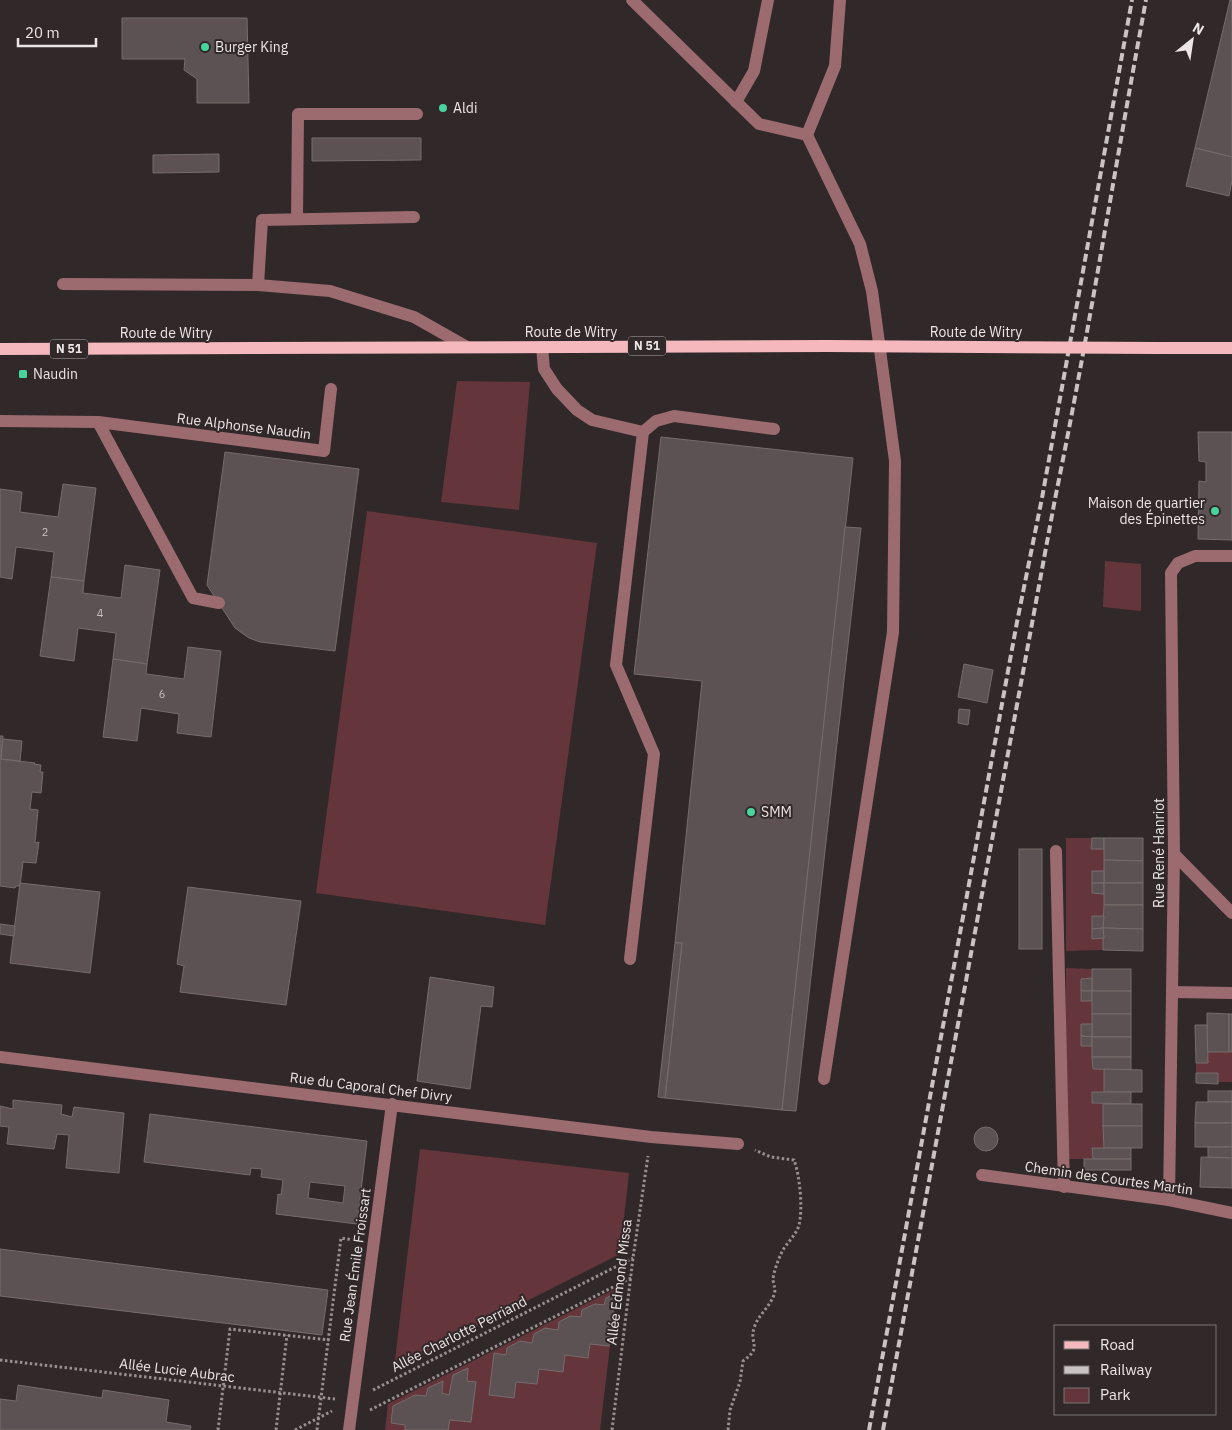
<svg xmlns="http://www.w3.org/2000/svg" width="1232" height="1430" font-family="'IBM Plex Sans',sans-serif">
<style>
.green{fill:#64353a}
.building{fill:#5c5253;stroke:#776c6d;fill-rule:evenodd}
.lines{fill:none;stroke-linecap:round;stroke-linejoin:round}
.path{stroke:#978f90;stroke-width:3;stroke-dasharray:2.5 2.5;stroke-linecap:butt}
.minor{stroke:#9b6b6f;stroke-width:12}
.major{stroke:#f4b8bd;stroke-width:12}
.rail{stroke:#cac3c3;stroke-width:4;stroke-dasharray:8 4;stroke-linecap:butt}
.major-bridge{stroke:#f4b8bd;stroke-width:12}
.poi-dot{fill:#47d49d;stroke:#312829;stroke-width:2}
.labels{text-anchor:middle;stroke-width:4;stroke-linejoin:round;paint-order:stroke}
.number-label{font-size:11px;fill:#c7c0c0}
.shield{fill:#312829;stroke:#b3acad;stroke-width:1}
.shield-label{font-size:12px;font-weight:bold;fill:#ebe5e5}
.poi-label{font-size:14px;fill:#ebe5e5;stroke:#312829;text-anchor:start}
.street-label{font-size:14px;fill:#ebe5e5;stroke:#312829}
</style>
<rect width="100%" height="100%" fill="#312829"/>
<g class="green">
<path d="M457,381L530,382L519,510L441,502Z"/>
<path d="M367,511L597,543L545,925L316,893Z"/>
<path d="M1105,561L1141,564V611L1103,607Z"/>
<path d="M1066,838H1092L1091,849H1104V871L1092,872V893L1104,894V916H1092V938H1104L1103,950L1066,951Z"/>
<path d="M1066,968L1092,969V978L1081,979V1001H1092V1024H1081V1046H1092L1093,1069H1104V1092L1092,1093V1103L1103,1104L1104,1148H1093V1159H1064Z"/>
<path d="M1207,1052H1232V1082H1218V1073H1196V1063H1207Z"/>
<path d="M420,1149L629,1173L620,1254L394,1368Z"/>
<path d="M617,1288L600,1430H385L388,1404Z"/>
</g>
<g class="building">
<path d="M1230,0H1232V157L1195,148Z"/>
<path d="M122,18H247L249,103H197V79L184,70L185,59H122Z"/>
<path d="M312,138H421V160L312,161Z"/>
<path d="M1195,148L1232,157V181L1229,196L1186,186Z"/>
<path d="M219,154V172L153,173V155Z"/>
<path d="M1198,432H1232V540L1198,539L1199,481L1206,482V462L1199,461Z"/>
<path d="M661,437L853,458L782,1110L665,1098L682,943H675L702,681L634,674Z"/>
<path d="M225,452L359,469L335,651L260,642L249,638L235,628L207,585Z"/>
<path d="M63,484L96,488L84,581L51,577L54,552L16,547L12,579L0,577V489L22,492L20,512L58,517Z"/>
<path d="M845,527L861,528L796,1111L782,1110Z"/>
<path d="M125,565L160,570L147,664L113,659L116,633L78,628L74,661L40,656L51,577L84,581L83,593L121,598Z"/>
<path d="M188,647L221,651L211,737L177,733L179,714L141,708L137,741L103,737L113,659L147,664L146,674L184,679Z"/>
<path d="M964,664L993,670L987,703L958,697Z"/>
<path d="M959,709L970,710L968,725L958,723Z"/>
<path d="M0,736H3L1,759L35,763L34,764L41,765L40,772H43L41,793L32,792L30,809L38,810L35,843L39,842L36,863L23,862L20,886H16L15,888L0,886Z"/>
<path d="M3,739L22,741L20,761L1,759Z"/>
<path d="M1092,838H1104V849H1091Z"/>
<path d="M1104,838H1143V861L1104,860Z"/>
<rect x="1019" y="849" width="23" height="100"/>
<path d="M1104,860L1143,861V883H1104Z"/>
<rect x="1092" y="871" width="12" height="12"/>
<path d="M20,883L100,892L90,973L10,963Z"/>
<path d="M1092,883H1104V894L1092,893Z"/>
<rect x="1104" y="883" width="39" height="22"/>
<path d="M188,887L301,901L286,1005L180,992L184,966L177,964Z"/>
<path d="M1104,905H1143V929L1103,928Z"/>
<path d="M1092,916H1104L1103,928L1092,929Z"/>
<path d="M0,924L15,926L14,936L0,934Z"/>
<path d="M1103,928L1143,929V951L1103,950Z"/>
<path d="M1103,928L1104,938L1092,939V929Z"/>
<path d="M675,943H682L665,1098L658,1097Z"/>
<rect x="1092" y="969" width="39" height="22"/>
<path d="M430,977L494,987L492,1007L481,1006L470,1089L417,1081Z"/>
<path d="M1092,978V991H1081V979Z"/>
<rect x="1081" y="991" width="11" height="10"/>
<rect x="1092" y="991" width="39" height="23"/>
<path d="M1207,1013L1229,1014V1052H1207Z"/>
<rect x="1092" y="1014" width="39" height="23"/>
<rect x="1229" y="1014" width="3" height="38"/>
<path d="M1081,1024H1092V1037L1081,1036Z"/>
<path d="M1195,1025H1207L1208,1063H1196Z"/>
<path d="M1081,1036L1092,1037V1046H1081Z"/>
<rect x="1092" y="1037" width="39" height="20"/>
<path d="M1092,1057H1131V1070L1093,1069Z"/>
<path d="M1104,1069L1142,1070V1092H1104Z"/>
<path d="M1196,1073H1218V1084L1196,1083Z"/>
<rect x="1208" y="1091" width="24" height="11"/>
<path d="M1092,1092H1131V1104L1092,1103Z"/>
<path d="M13,1100L62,1105L61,1114L72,1117L74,1107L124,1113L119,1173L66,1168L69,1135L57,1134L54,1149L7,1144L9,1127L0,1126V1106L13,1109Z"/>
<path d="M1196,1102H1232V1123H1195Z"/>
<rect x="1103" y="1104" width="39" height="22"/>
<path d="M150,1114L367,1141L357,1224L276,1214L278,1194L281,1195L283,1180L261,1177L262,1169L251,1168L250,1175L144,1162ZM310,1182L345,1186L343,1203L308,1198Z"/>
<rect x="1195" y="1123" width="37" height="24"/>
<path d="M1103,1126H1142V1148H1104Z"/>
<circle cx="986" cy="1139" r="12"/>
<path d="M1208,1147H1232V1158L1208,1157Z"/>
<path d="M1092,1148H1131V1159H1093Z"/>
<path d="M1201,1157L1232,1158V1188L1200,1187Z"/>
<rect x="1084" y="1159" width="47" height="11"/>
<path d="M0,1249L328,1290L322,1335L0,1296Z"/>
<path d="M612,1295L615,1296L609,1346L590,1344L588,1358L565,1355L563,1372L539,1369L537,1384L516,1382L514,1398L489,1395L494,1353L506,1355L507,1348L520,1341L532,1343L534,1334L545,1328L558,1330L559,1322L570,1316L581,1317L582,1310L595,1304L604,1305L606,1298Z"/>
<path d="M468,1368L467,1381L476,1382L471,1422L450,1420L448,1430H405V1425L391,1423L393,1406L415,1395L426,1396L428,1388L443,1381L442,1393L449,1395L453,1375Z"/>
<path d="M18,1385L102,1398L103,1390L169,1400L166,1422L191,1426L190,1430H0V1399L16,1401Z"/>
</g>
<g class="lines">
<g class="path">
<path d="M0,1360L335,1399"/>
<path d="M373,1390L633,1258"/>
<path d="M370,1410L631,1278"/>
<path d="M218,1430L230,1329L329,1340"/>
<path d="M276,1430L287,1335"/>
<path d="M295,1430L332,1411"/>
<path d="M317,1430L341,1238L354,1240"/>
<path d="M612,1430L633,1258L648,1156"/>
<path d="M728,1430L730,1410L740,1382L743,1361C763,1347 749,1344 754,1328C758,1315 769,1308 774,1295C776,1290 774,1286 773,1280C773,1274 778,1260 781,1254C785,1244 796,1236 799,1225C803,1209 800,1176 794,1160L771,1157L755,1150"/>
</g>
<g class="minor">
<path d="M632,0L759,124L807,135L835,66L840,0"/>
<path d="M736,102L754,71L768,0"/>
<path d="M807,135L860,244L872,291L895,461L893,632L824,1079"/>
<path d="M297,219L298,114H417"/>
<path d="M63,284L258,285L330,291L414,317L467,347"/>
<path d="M258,285L262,220L414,217"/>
<path d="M542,347L544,369L557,389L577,410L592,420L643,432L656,421L674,416L774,429"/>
<path d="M0,421L98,422L324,451L331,389"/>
<path d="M98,422L193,598L219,603"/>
<path d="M1056,851L1064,1187"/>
<path d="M1174,854L1232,913"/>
<path d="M630,959L654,754L616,665L643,432"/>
<path d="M1173,992L1232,993"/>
<path d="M0,1057L651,1137L738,1144"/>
<path d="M982,1175L1169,1200L1232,1213"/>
<path d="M1169,1200L1174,854L1171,573L1178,563L1195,556H1232"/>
<path d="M349,1430L392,1104"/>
</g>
<g class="major">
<path d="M1159,348H1232"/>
<path d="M0,349L827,346"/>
</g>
<g class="rail">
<path d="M869,1430L1017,622L1042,498L1132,0"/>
<path d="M883,1430L1055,499C1089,333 1115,166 1146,0"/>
</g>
<path class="major-bridge" d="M827,346L1159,348"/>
</g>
<g class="poi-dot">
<circle cx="205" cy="47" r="5"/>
<circle cx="443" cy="108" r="5"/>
<rect x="18" y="369" width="10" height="10" rx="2.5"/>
<circle cx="1215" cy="511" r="5"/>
<circle cx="751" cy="812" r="5"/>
</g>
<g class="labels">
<g class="number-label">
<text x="45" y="536">2</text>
<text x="100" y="617">4</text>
<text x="162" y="698">6</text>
</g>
<g class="shield">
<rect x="628" y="336.5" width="38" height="19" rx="4"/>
<rect x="50" y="339.5" width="38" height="19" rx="4"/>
</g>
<g class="shield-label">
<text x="647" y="350">N 51</text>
<text x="69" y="353">N 51</text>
</g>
<g class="poi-label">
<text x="215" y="52">Burger King</text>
<text x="453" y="113">Aldi</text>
<text x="33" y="379">Naudin</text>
<text x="1205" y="508" text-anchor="end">Maison de quartier<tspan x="1205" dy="16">des Épinettes</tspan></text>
<text x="761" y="817">SMM</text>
</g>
<g class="street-label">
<text x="571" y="337">Route de Witry</text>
<text x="976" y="337">Route de Witry</text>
<text x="166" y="338">Route de Witry</text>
<text transform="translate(244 426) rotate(7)" y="5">Rue Alphonse Naudin</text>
<text transform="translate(1159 853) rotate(-90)" y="5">Rue René Hanriot</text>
<text transform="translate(371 1087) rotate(7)" y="5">Rue du Caporal Chef Divry</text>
<text transform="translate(1109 1178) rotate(8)" y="5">Chemin des Courtes Martin</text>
<text transform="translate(355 1265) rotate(-82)" y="5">Rue Jean Émile Froissart</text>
<text transform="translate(619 1282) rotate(-83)" y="5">Allée Edmond Missa</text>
<text transform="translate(459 1334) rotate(-27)" y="5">Allée Charlotte Perriand</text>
<text transform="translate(177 1370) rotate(7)" y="5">Allée Lucie Aubrac</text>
</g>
</g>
<rect x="1054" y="1325" width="162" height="90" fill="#312829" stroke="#7b7474"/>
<rect x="1064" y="1341" width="25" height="8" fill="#f4b8bd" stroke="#7b7474"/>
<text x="1100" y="1350" font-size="15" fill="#ebe5e5">Road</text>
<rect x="1064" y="1366" width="25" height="8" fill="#cac3c3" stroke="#7b7474"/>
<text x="1100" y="1375" font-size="15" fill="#ebe5e5">Railway</text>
<rect x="1064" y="1388" width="25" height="15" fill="#64353a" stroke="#7b7474"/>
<text x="1100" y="1400" font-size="15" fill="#ebe5e5">Park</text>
<g transform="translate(1192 40) rotate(30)" stroke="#312829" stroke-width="4" paint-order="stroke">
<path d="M0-4L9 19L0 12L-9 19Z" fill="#ebe5e5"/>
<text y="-8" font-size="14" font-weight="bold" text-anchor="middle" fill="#ebe5e5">N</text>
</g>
<path d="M18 38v8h78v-8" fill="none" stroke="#ebe5e5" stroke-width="2.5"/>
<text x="25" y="38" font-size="15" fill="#ebe5e5" stroke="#312829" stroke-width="4" paint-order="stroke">20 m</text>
</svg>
